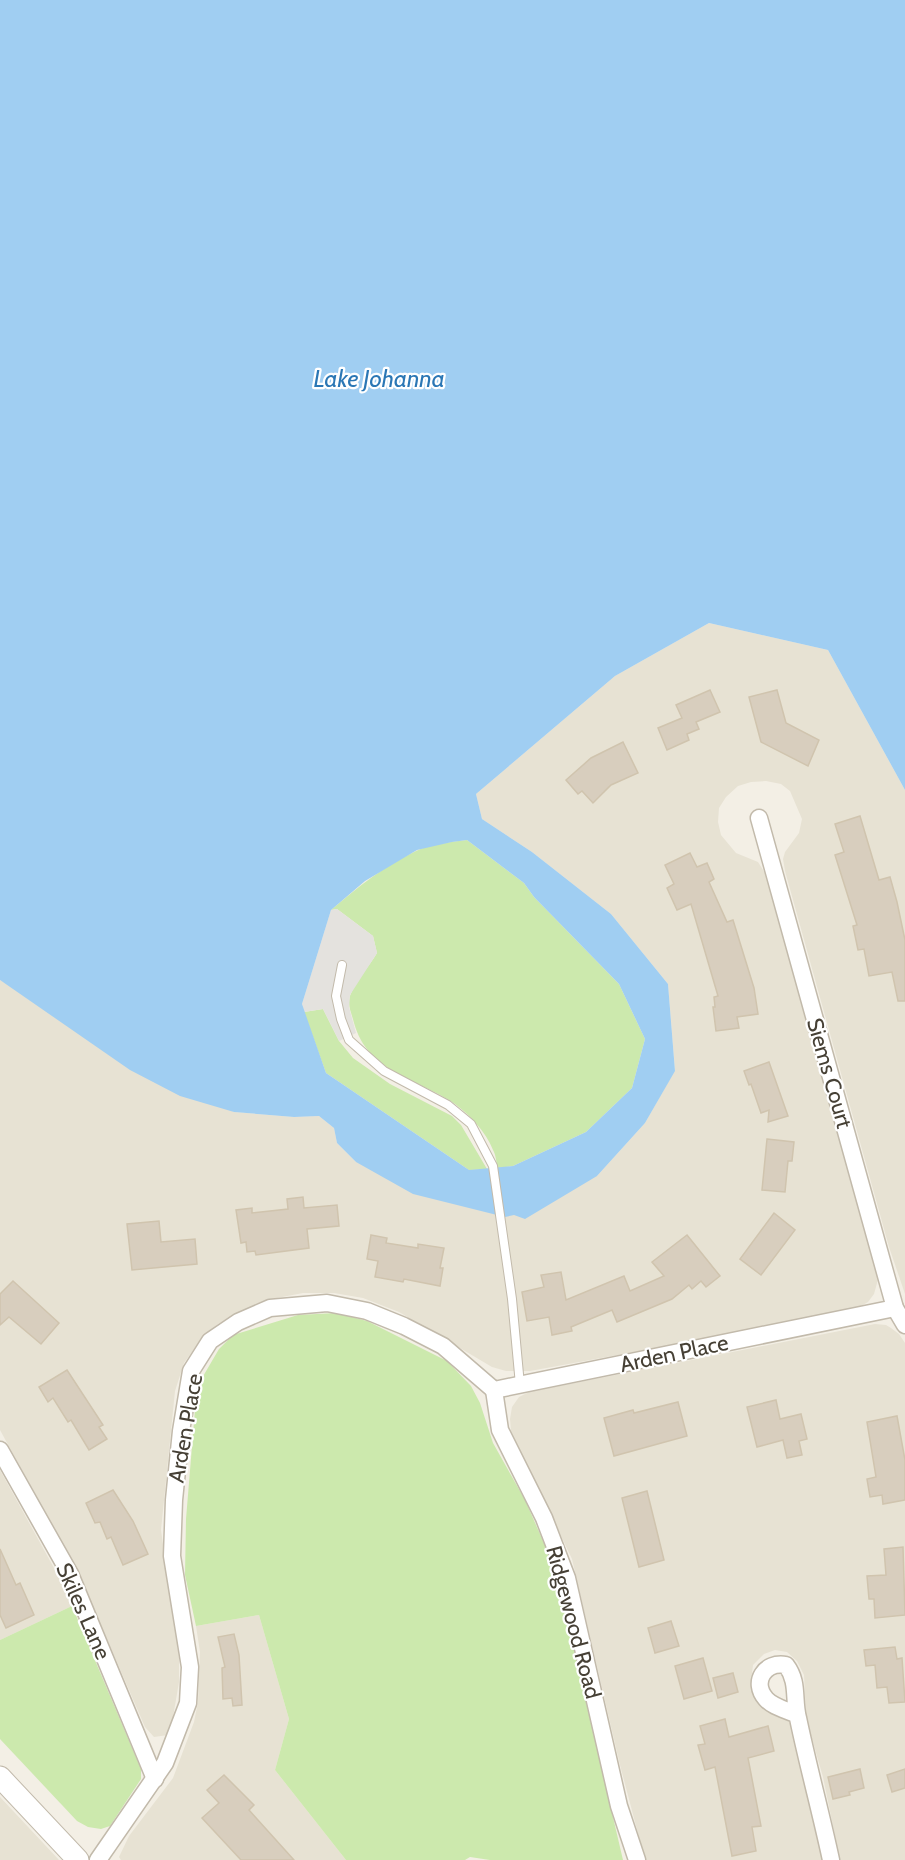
<svg xmlns="http://www.w3.org/2000/svg" width="905" height="1860" font-family="Cabin,sans-serif">
<style>
.residential{fill:#e7e2d3}
.green{fill:#cce9ad}
.parking{fill:#e4e2de}
.water{fill:#a0cef2;fill-rule:evenodd}
.building{fill:#d8cebe;stroke:#d0c4ae;stroke-width:1.5}
.lines{fill:none;stroke-linecap:round;stroke-linejoin:round}
.service-casing{stroke:#c2baab;stroke-width:10}
.minor-casing{stroke:#c2baab;stroke-width:19}
.tertiary-casing{stroke:#c2baab;stroke-width:23}
.service{stroke:#fff;stroke-width:8}
.minor{stroke:#fff;stroke-width:16}
.tertiary{stroke:#fff;stroke-width:21}
.labels{text-anchor:middle;stroke-width:4.5;stroke-linejoin:round;paint-order:stroke}
.street-label{font-size:22px;fill:#464035;stroke:#fff}
.water-label{font-size:24px;font-style:italic;fill:#2b77b5;stroke:#fff}
</style>
<rect width="100%" height="100%" fill="#f3efe5"/>
<g class="residential">
<path d="M709,623L828,650L905,790V1294L889,1247L785,871L783,859L785,852L799,833L802,819L790,791L781,784L766,781L751,782L738,786L726,797L719,808L718,822L721,835L736,853L758,862L765,873L879,1276L874,1294L868,1302L861,1306L683,1343L530,1371H506L492,1367L399,1312L363,1298L334,1293H303L277,1298L240,1312L218,1324L199,1342L184,1363L175,1391L161,1530L179,1658V1682L171,1729L168,1735L154,1737L145,1727L78,1572L0,1430V980L234,1112L294,1117L319,1116L334,1128L337,1143L356,1162L597,1176L645,1123L675,1070L668,984L611,914L532,852L482,819L476,794L615,676Z"/>
<path d="M875,1324L886,1325L891,1328L899,1334L905,1343V1860H840L823,1777L806,1718L804,1675L797,1661L787,1652L775,1650L764,1654L753,1665L751,1681L753,1692L756,1698L787,1719L791,1725L823,1860H645L620,1765L572,1559L511,1431L510,1419L512,1407L519,1397L529,1392Z"/>
<path d="M0,1470L54,1568L72,1606L0,1640Z"/>
<path d="M259,1615L289,1719L275,1770L346,1860H121L119,1857L129,1836L173,1778L194,1722L198,1702L200,1652L196,1626Z"/>
<path d="M0,1796V1797L59,1860H0Z"/>
</g>
<g class="green">
<path d="M467,840L524,883L534,897L619,984L645,1039L632,1088L586,1132L513,1166L498,1168C496,1162 496,1155 493,1150C486,1132 470,1115 455,1104C417,1078 368,1073 354,1023C352,1014 347,1006 350,996C355,981 369,967 377,953L373,936L337,909L331,910C357,888 385,865 416,851C431,844 451,842 467,840Z"/>
<path d="M323,1009L339,1041L353,1058L390,1084L452,1116L461,1125L487,1169L469,1170L326,1073L304,1012Z"/>
<path d="M336,1313L367,1321L447,1361L471,1386L480,1403L493,1443L525,1500L551,1559L561,1595L623,1860H490L470,1857L465,1860H346L275,1770L289,1719L259,1615L196,1626L185,1575L186,1519L195,1410L202,1378L219,1349L233,1335L298,1315Z"/>
<path d="M72,1606L141,1769V1779L110,1826L101,1829L88,1827L77,1821L0,1739V1640Z"/>
</g>
<path class="parking" d="M337,909L373,936L377,953L350,995L349,1007L356,1033L339,1041L323,1009L304,1012L302,1004L331,910Z"/>
<path class="water" d="M0,0H905V790L828,650L709,623L615,676L476,794L482,819L532,852L611,914L668,984L675,1071L645,1123L597,1176L525,1219L514,1215L505,1217L413,1194L356,1162L337,1143L334,1128L319,1116L294,1117L234,1112L180,1096L130,1070L0,980ZM467,840L524,883L534,897L619,984L645,1039L632,1088L586,1132L513,1166L469,1170L326,1073L302,1004L331,910L365,881L417,850L452,842Z"/>
<g class="building">
<path d="M710,690L720,712L696,722L699,729L687,734L689,740L667,750L658,728L682,718L676,705Z"/>
<path d="M777,690L786,723L819,740L808,766L761,742L749,697Z"/>
<path d="M623,742L638,773L611,785L593,803L582,791L578,794L566,780L591,758Z"/>
<path d="M860,816L879,880L890,877L897,902L905,940V1001H898L892,972L869,976L864,949L858,950L853,926L857,925L835,855L844,852L835,824Z"/>
<path d="M690,853L697,867L707,863L714,879L709,882L727,922L733,920L754,988L758,1014L737,1017L739,1028L716,1031L713,1007H715L714,997L718,996L691,904L677,910L667,888L674,884L665,865Z"/>
<path d="M769,1062L788,1116L768,1122L769,1110L761,1113L751,1084L749,1085L744,1071Z"/>
<path d="M767,1139L794,1142L792,1161H788L785,1192L762,1190Z"/>
<path d="M303,1197L304,1208L337,1205L339,1226L307,1229L309,1248L256,1255L255,1251L247,1252L246,1242L241,1243L236,1210L252,1208V1213L288,1209L287,1199Z"/>
<path d="M774,1213L795,1230L761,1275L740,1259Z"/>
<path d="M159,1221L161,1242L195,1239L197,1264L132,1270L127,1224Z"/>
<path d="M371,1235L387,1238L386,1243L418,1248V1244L444,1248L440,1268H443L440,1286L404,1279L403,1282L375,1277L378,1261L367,1259Z"/>
<path d="M687,1235L720,1276L706,1287L701,1281L692,1289L689,1285L672,1299L617,1322L612,1310L571,1327L572,1331L552,1335L549,1317L527,1321L522,1292L544,1287L541,1275L561,1272L566,1300L624,1276L630,1291L664,1276L652,1262Z"/>
<path d="M13,1281L59,1323L41,1344L9,1317L0,1325V1294Z"/>
<path d="M67,1370L103,1425L99,1427L107,1439L89,1450L71,1420L68,1422L53,1398L48,1402L39,1387Z"/>
<path d="M776,1400L780,1419L801,1414L807,1439L799,1441L802,1455L787,1458L783,1440L757,1447L747,1407Z"/>
<path d="M678,1402L687,1436L614,1456L604,1418L633,1410L634,1413Z"/>
<path d="M897,1416L905,1460V1500L883,1504L882,1495L870,1497L867,1479L876,1477L867,1422Z"/>
<path d="M113,1490L133,1521L148,1554L123,1565L111,1537L107,1539L100,1522L95,1523L86,1503Z"/>
<path d="M647,1491L664,1560L639,1567L622,1498Z"/>
<path d="M903,1547L905,1615L875,1618L874,1599H869L867,1576L886,1575L884,1549Z"/>
<path d="M0,1549L16,1585L20,1583L34,1615L6,1628L0,1615Z"/>
<path d="M671,1621L679,1646L655,1653L648,1628Z"/>
<path d="M234,1634L239,1655L242,1705L233,1706L232,1698L223,1699L222,1668L225,1667L218,1637Z"/>
<path d="M895,1647L897,1659L902,1658L905,1702L889,1703L887,1687L877,1688L875,1665L866,1666L864,1650Z"/>
<path d="M703,1658L712,1691L684,1699L675,1666Z"/>
<path d="M733,1673L738,1692L718,1698L713,1678Z"/>
<path d="M725,1719L729,1737L768,1726L774,1751L748,1758L761,1826L752,1827L756,1851L732,1856L715,1767L705,1770L698,1745L705,1744L700,1726Z"/>
<path d="M860,1769L864,1788L849,1792L850,1795L833,1799L828,1777Z"/>
<path d="M905,1769V1788L892,1792L887,1775Z"/>
<path d="M224,1775L254,1805L249,1810L294,1860H241L202,1818L219,1803L207,1790Z"/>
</g>
<g class="lines">
<defs>
<path id="service" d="M342,965L336,996L341,1019L349,1040L384,1071L448,1105L471,1124L493,1166L512,1299L520,1385"/>
<g id="minor">
<path d="M759,818L895,1308L905,1325"/>
<path d="M494,1390L500,1430L544,1518L567,1578L619,1806L637,1860"/>
<path d="M0,1450L70,1574L155,1779"/>
<path d="M797,1715C787,1710 773,1707 766,1699C751,1682 765,1661 786,1665C799,1682 793,1699 798,1718C808,1766 821,1813 831,1860"/>
<path d="M98,1860L165,1763L188,1703L190,1667L172,1556L174,1500L181,1431L191,1371L210,1341L238,1322L270,1308L327,1303L367,1311L404,1326L443,1346L494,1390L895,1308"/>
</g>
<path id="tertiary" d="M0,1777L78,1860"/>
</defs>
<use href="#service" class="service-casing"/>
<use href="#minor" class="minor-casing"/>
<use href="#tertiary" class="tertiary-casing"/>
<use href="#service" class="service"/>
<use href="#minor" class="minor"/>
<use href="#tertiary" class="tertiary"/>
</g>
<g class="labels">
<g class="street-label">
<text transform="translate(830 1073) rotate(74)" y="8">Siems Court</text>
<text transform="translate(674 1353) rotate(-12)" y="8">Arden Place</text>
<text transform="translate(185 1428) rotate(-80)" y="8">Arden Place</text>
<text transform="translate(84 1611) rotate(66)" y="8">Skiles Lane</text>
<text transform="translate(574 1622) rotate(75)" y="8">Ridgewood Road</text>
</g>
<g class="water-label">
<text x="379" y="387">Lake Johanna</text>
</g>
</g>
</svg>
